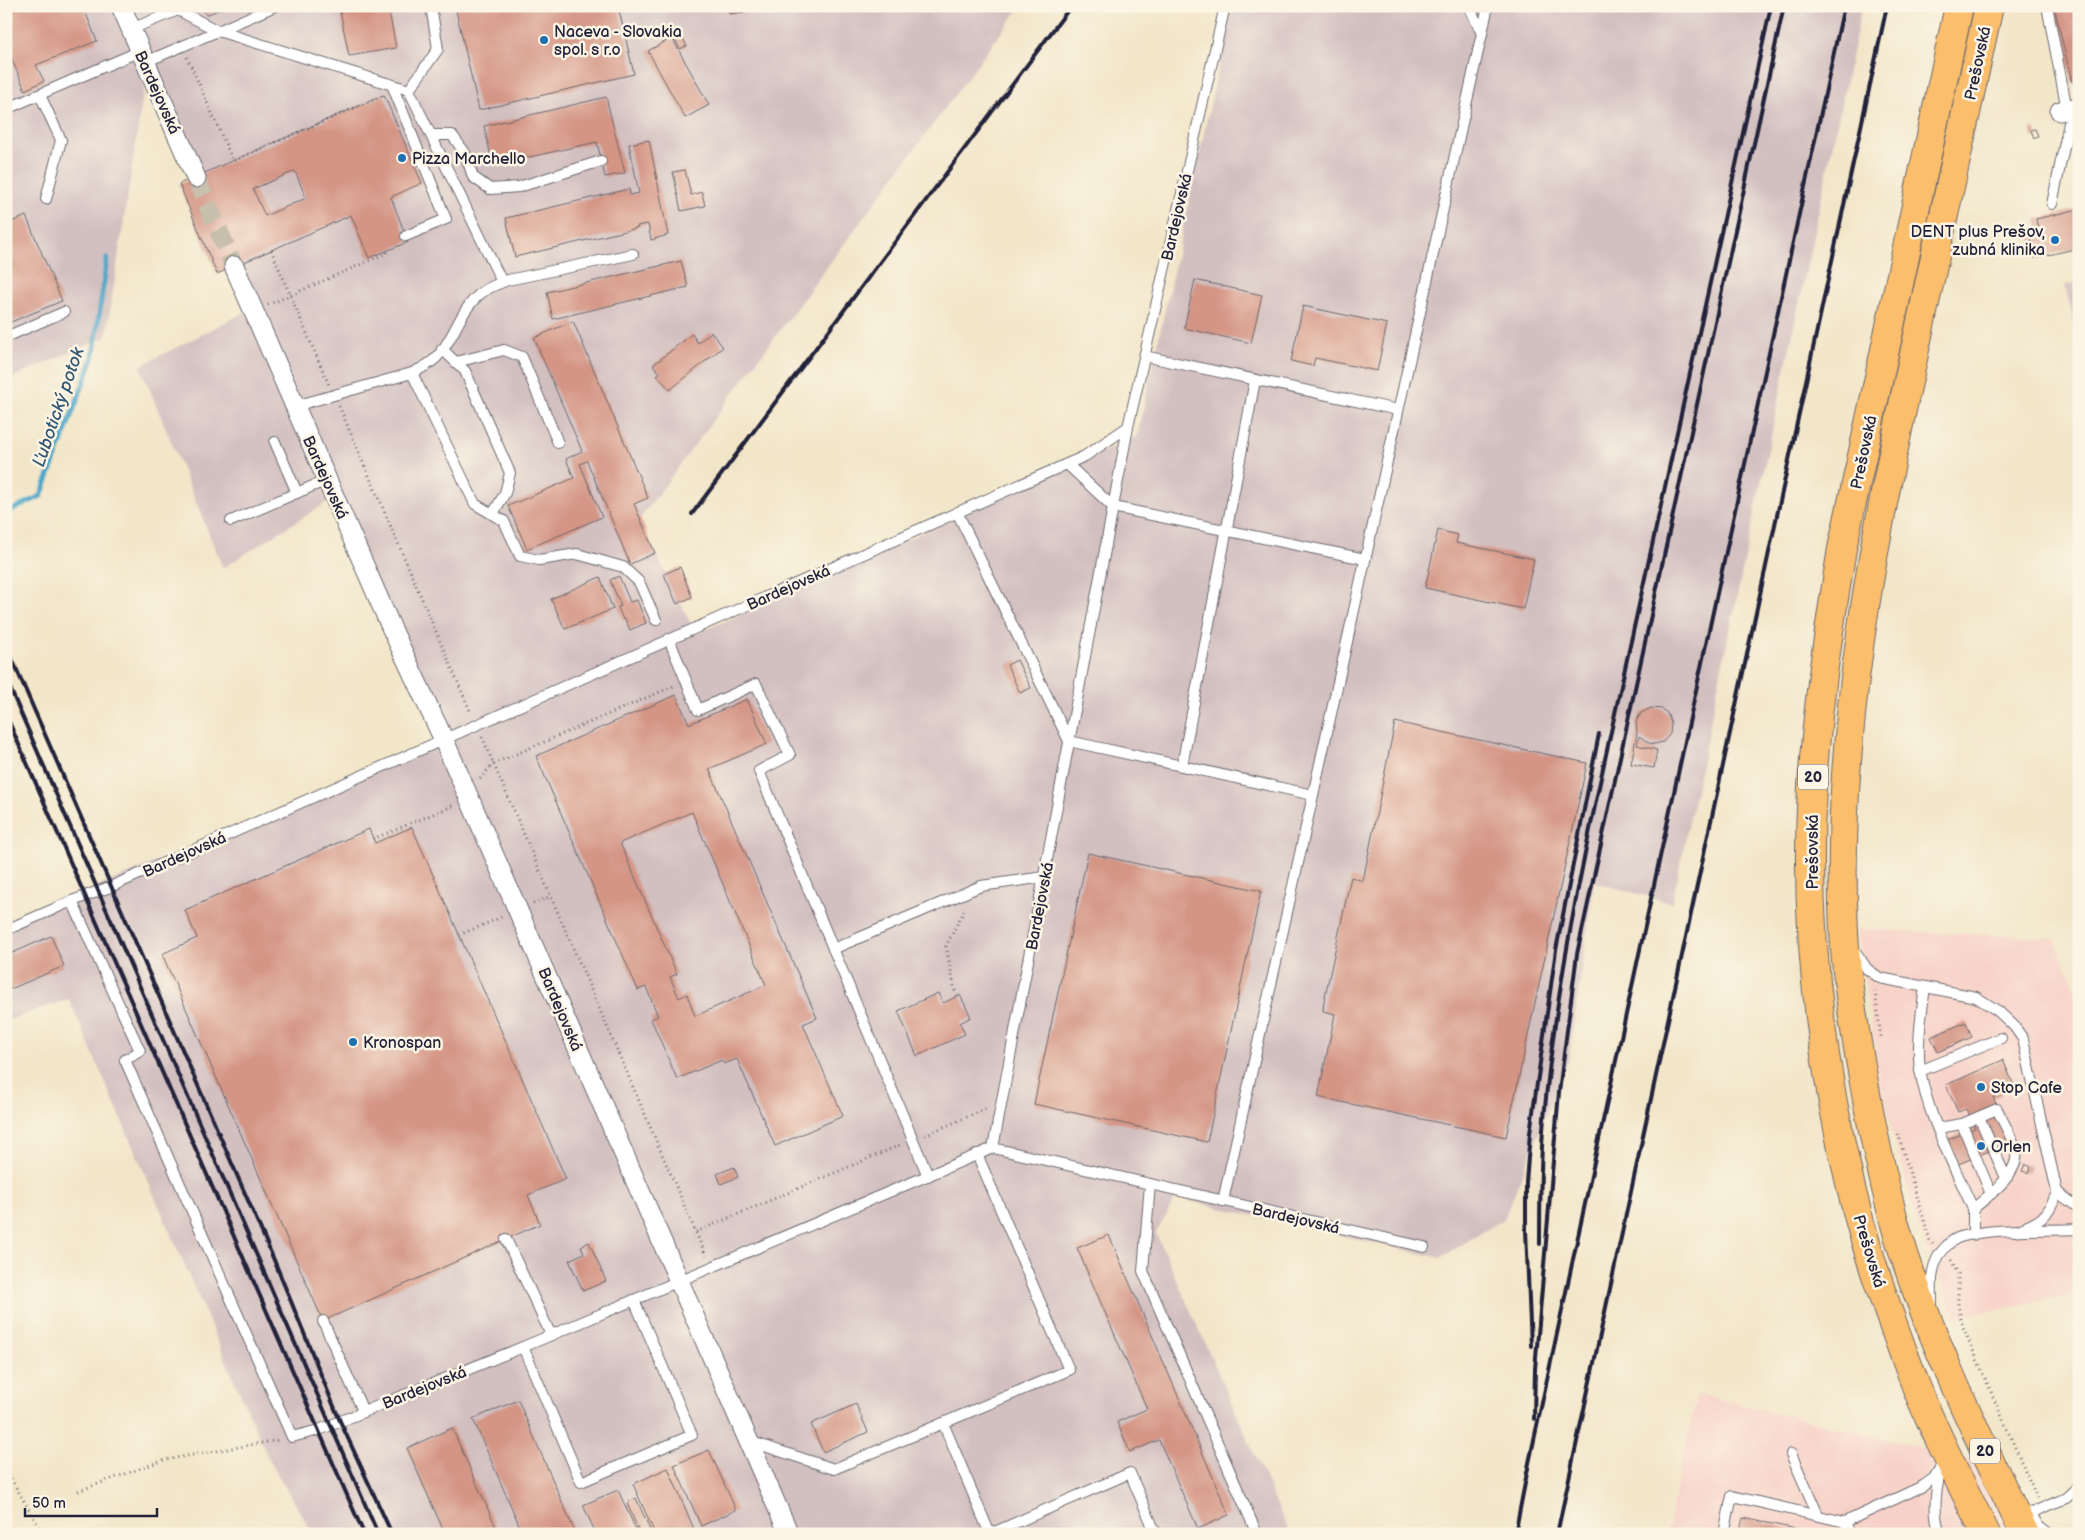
<svg xmlns="http://www.w3.org/2000/svg" width="2085" height="1540" font-family="'Balsamiq Sans',sans-serif">
<style>
.built{fill:#f7d1c8}
.industrial{fill:#d2bfc0}
.lines{fill:none;stroke-linecap:round;stroke-linejoin:round}
.stream{stroke:#49a6c8;stroke-width:5}
.building{fill:#d49585;fill-rule:evenodd}
.street-tunnel{stroke:#c8bfad;stroke-width:19;stroke-dasharray:19 9;stroke-linecap:butt}
.lane-casing{stroke:#6b676d;stroke-width:12}
.street-casing{stroke:#6b676d;stroke-width:21}
.primary-casing{stroke:#6b676d;stroke-width:30}
.path{stroke:#6b676d;stroke-width:3;stroke-dasharray:1 4;stroke-linecap:butt}
.lane{stroke:#fff;stroke-width:10}
.street{stroke:#fff;stroke-width:19}
.primary{stroke:#fabe6d;stroke-width:28}
.rail{stroke:#22223b;stroke-width:4}
.poi-dot{fill:#1f6fb2;stroke:#fcf5e5;stroke-width:2}
.labels{text-anchor:middle;stroke-width:5;stroke-linejoin:round;paint-order:stroke}
.shield{fill:#fcf5e5;stroke:#63616e;stroke-width:1}
.shield-label{font-size:15px;font-weight:bold;fill:#22223b}
.poi-label{font-size:16px;fill:#22223b;stroke:#fcf5e5;text-anchor:start}
.street-label{font-size:16px;fill:#22223b;stroke:#fcf5e5}
.water-label{font-size:18px;font-style:italic;fill:#325773;stroke:#fcf5e5}
</style>
<rect width="100%" height="100%" fill="#fcf5e5"/>
<filter id="ink" filterUnits="userSpaceOnUse"><feTurbulence type="fractalNoise" baseFrequency=".02" numOctaves="2"/><feDisplacementMap in="SourceGraphic" scale="10" xChannelSelector="R" yChannelSelector="G"/><feConvolveMatrix kernelMatrix="1 2 1 2 8 2 1 2 1" color-interpolation-filters="sRGB"/></filter>
<filter id="wash" filterUnits="userSpaceOnUse"><feTurbulence type="fractalNoise" baseFrequency=".0096" numOctaves="4" result="noise"/><feDisplacementMap in="SourceGraphic" scale="20" xChannelSelector="R" yChannelSelector="G"/><feGaussianBlur stdDeviation="1.12" result="paint"/><feColorMatrix in="noise" values="0 0 0 0 0 0 0 0 0 0 0 0 0 0 0 0 0 1.4 0 .05"/><feComposite in="paint" operator="in"/></filter>
<g filter="url(#wash)">
<rect width="100%" height="100%" fill="#f2e6c9"/>
<g class="built">
<path d="M1857,929L2054,938L2079,994V1293L1956,1318L1917,1221L1881,1090Z"/>
<path d="M1697,1394L1980,1462L2013,1534H1666Z"/>
<path d="M2030,1519L2079,1530V1534H2038Z"/>
</g>
<g class="industrial">
<path d="M6,6H1021L639,520L696,634L1137,436L1232,6H1862L1672,903L1594,882L1569,1058L1504,1219L1440,1258L1176,1198L1156,1233L1290,1534H313L269,1460L69,999L6,1021V926L438,741L334,498L223,568L140,366L253,308L148,62L106,337L6,380Z"/>
<path d="M2079,282V343L2065,285Z"/>
</g>
<g class="lines">
<path class="stream" d="M6,513L41,496L93,358L107,258"/>
</g>
<g id="blocks">
<g class="building">
<path d="M6,6H83L97,41L36,65L44,81L25,90L6,46Z"/>
<path d="M202,6H227L206,15Z"/>
<path d="M339,6H388L396,48L349,56Z"/>
<path d="M455,6H618L634,74L479,110Z"/>
<path d="M728,6H745V12L729,14Z"/>
<path d="M2054,6H2079V81L2072,82Z"/>
<path d="M678,30L687,46L680,49L671,33Z"/>
<path d="M672,38L709,105L685,118L648,51Z"/>
<path d="M384,95L422,183L391,197L408,242L369,258L351,215L217,274L179,184ZM295,171L306,198L265,216L253,189Z"/>
<path d="M606,97L625,173L605,177L597,142L493,165L484,126Z"/>
<path d="M2035,129L2038,136L2034,138L2031,130Z"/>
<path d="M649,140L668,235L651,240L648,224L637,226L638,228L515,257L506,218L629,189L630,195L639,193L629,144Z"/>
<path d="M685,170L691,195L702,192L705,206L681,211L673,172Z"/>
<path d="M2079,209V248L2035,258L2030,231L2038,229L2036,219Z"/>
<path d="M26,216L62,301L6,324V224Z"/>
<path d="M681,261L688,287L553,319L547,292Z"/>
<path d="M1195,280L1262,295L1251,343L1184,328Z"/>
<path d="M1303,306L1387,324L1377,371L1315,358L1313,366L1291,361Z"/>
<path d="M573,321L648,498L634,504L655,553L630,564L587,461L580,464L602,517L527,549L508,506L574,478L566,459L582,451L534,338Z"/>
<path d="M711,332L723,347L670,390L657,375L660,373L653,365L692,334L698,343Z"/>
<path d="M1438,530L1458,535L1456,543L1534,559L1523,609L1425,588Z"/>
<path d="M680,567L692,597L677,604L664,574Z"/>
<path d="M619,576L630,602L637,600L646,623L630,630L625,619L623,620L618,607L621,606L610,580Z"/>
<path d="M600,577L613,609L565,629L551,599Z"/>
<path d="M1017,660L1031,688L1020,693L1007,665Z"/>
<path d="M676,695L689,724L747,699L767,744L709,769L817,1018L803,1024L843,1116L775,1146L737,1059L724,1064L722,1060L677,1079L651,1019L658,1016L646,987L638,990L536,756ZM692,812L766,985L695,1016L687,994L679,998L670,977L677,974L620,843Z"/>
<path d="M1651,708L1662,709L1667,713L1671,723L1670,734L1663,742L1654,744L1649,743L1639,736L1637,745L1657,750L1654,768L1631,764L1637,733L1636,722L1641,713Z"/>
<path d="M1395,722L1587,763L1506,1137L1318,1097L1335,1014L1323,1011L1324,1001L1351,877L1363,881Z"/>
<path d="M412,827L566,1179L528,1195L540,1224L323,1321L162,954L197,938L185,910L369,829L375,843Z"/>
<path d="M1088,853L1261,891L1207,1142L1034,1104Z"/>
<path d="M51,936L64,966L6,991V956Z"/>
<path d="M938,993L943,1003L960,995L971,1017L960,1023L965,1034L917,1056L898,1011Z"/>
<path d="M1966,1022L1972,1037L1938,1052L1931,1037Z"/>
<path d="M2003,1060L2015,1088L1993,1097L2012,1141L1954,1166L1943,1142L1975,1128L1966,1109L1958,1112L1946,1085Z"/>
<path d="M2025,1164L2031,1167L2029,1173L2022,1171Z"/>
<path d="M734,1167L738,1177L721,1184L717,1174Z"/>
<path d="M1109,1235L1229,1515L1198,1529L1159,1440L1130,1452L1117,1422L1147,1409L1077,1248Z"/>
<path d="M589,1242L606,1281L583,1291L569,1260L584,1253L581,1246Z"/>
<path d="M518,1400L576,1534H523L473,1419Z"/>
<path d="M856,1404L868,1432L823,1452L811,1424Z"/>
<path d="M452,1428L499,1534H445L407,1448Z"/>
<path d="M709,1450L736,1510L701,1526L674,1465Z"/>
<path d="M668,1468L694,1529L683,1534H655L633,1484Z"/>
<path d="M618,1490L638,1534H596L583,1505Z"/>
<path d="M636,1498L652,1534H640L627,1503Z"/>
<path d="M1743,1518L1806,1531L1805,1534H1739Z"/>
</g>
</g>
</g>
<g filter="url(#ink)">
<use href="#blocks" fill-opacity="0" stroke="#6b676d" stroke-width="1"/>
<g class="lines">
<path class="street-tunnel" d="M196,178L234,266"/>
<defs>
<g id="lane">
<path d="M1469,6L1482,34"/>
<path d="M2047,6L2067,110"/>
<path d="M131,29L178,10L218,31L275,6"/>
<path d="M145,62L218,31L409,90L502,282"/>
<path d="M392,85L446,219L406,236"/>
<path d="M409,90L438,49L431,6"/>
<path d="M40,95L61,140L46,199"/>
<path d="M6,109L140,51"/>
<path d="M431,135H452L465,153L473,177L490,189L519,187L601,161"/>
<path d="M2052,204L2072,109"/>
<path d="M6,337L64,312"/>
<path d="M442,349L465,371L510,473L505,493L493,514"/>
<path d="M1144,356L1398,410"/>
<path d="M456,362L504,350L522,357L558,443"/>
<path d="M412,373L475,504L504,521L520,556L539,560L577,554L623,567L639,582L656,620"/>
<path d="M295,406L412,373C420,369 429,365 436,358C454,340 459,311 480,294C488,287 498,284 508,280L633,254"/>
<path d="M275,442L297,493"/>
<path d="M1067,464L1113,507L1365,559"/>
<path d="M957,512L1069,741L1313,795"/>
<path d="M231,521L327,480"/>
<path d="M669,639L698,710L756,684L790,755L759,771L928,1176"/>
<path d="M1182,766L1255,380"/>
<path d="M72,901L140,1051L125,1060L292,1437L319,1430L523,1347L993,1148L1424,1247"/>
<path d="M6,930L72,901L110,887L1085,456L1128,427L1225,6"/>
<path d="M1853,948L1867,969L1880,978L1976,997L1998,1011L2014,1026L2023,1039L2057,1192C2048,1217 2041,1222 2015,1231"/>
<path d="M833,949L981,886L1044,877"/>
<path d="M1925,987C1922,1010 1918,1034 1919,1057C1921,1104 1954,1165 1973,1209"/>
<path d="M1920,1071L2001,1038"/>
<path d="M1979,1117L2006,1178"/>
<path d="M1962,1124L1991,1194"/>
<path d="M1938,1128L1962,1124L1997,1109C2003,1122 2013,1138 2016,1152C2020,1173 1987,1197 1973,1209V1235"/>
<path d="M993,1148L1128,427"/>
<path d="M1150,1184L1143,1271L1257,1534"/>
<path d="M2057,1192L2079,1208"/>
<path d="M1223,1201L1488,6"/>
<path d="M506,1239L551,1335"/>
<path d="M1932,1307C1932,1292 1930,1275 1936,1261C1940,1252 1950,1240 1960,1237C1993,1227 2043,1231 2079,1229"/>
<path d="M323,1321L363,1411"/>
<path d="M523,1347L581,1482L692,1435L634,1300"/>
<path d="M943,1423L990,1534"/>
<path d="M749,1441L834,1469L1069,1370L977,1154"/>
<path d="M1791,1454L1818,1515"/>
<path d="M1940,1473C1935,1493 1933,1514 1940,1534"/>
<path d="M2025,1512L2031,1513L2038,1526L2048,1534"/>
<path d="M2031,1513L2066,1498L2079,1486"/>
<path d="M990,1534L1130,1473L1156,1534"/>
<path d="M1724,1534L1732,1496L1845,1522"/>
<path d="M1850,1534L1845,1522L1923,1486L1934,1478L1942,1465"/>
</g>
<g id="street">
<path d="M121,6L196,178"/>
<path d="M2060,111L2079,107"/>
<path d="M234,266L391,627L443,738L789,1534"/>
</g>
<g id="primary">
<path d="M1959,6L1842,549C1829,628 1817,706 1812,787C1804,922 1820,1060 1852,1192C1868,1258 1892,1323 1916,1386C1936,1437 1962,1485 1986,1534"/>
<path d="M1989,6C1964,122 1939,238 1914,354C1872,548 1835,733 1844,933C1847,991 1858,1048 1868,1105C1876,1146 1885,1188 1896,1228C1927,1334 1977,1435 2025,1534"/>
</g>
</defs>
<use href="#lane" class="lane-casing"/>
<use href="#street" class="street-casing"/>
<use href="#primary" class="primary-casing"/>
<g class="path">
<path d="M187,57L233,161L382,96"/>
<path d="M271,250L329,385"/>
<path d="M268,305L387,253L386,251"/>
<path d="M339,406L471,713"/>
<path d="M482,737L706,1256"/>
<path d="M480,779L493,764L674,686"/>
<path d="M373,839L455,805"/>
<path d="M533,904L551,896"/>
<path d="M459,935L502,917"/>
<path d="M1875,991L1881,1037"/>
<path d="M956,996L946,946L966,907"/>
<path d="M1898,1134L1930,1240L1933,1244"/>
<path d="M925,1135L988,1108"/>
<path d="M696,1232L900,1145"/>
<path d="M1951,1260L1958,1274V1306L1963,1327L2037,1498"/>
<path d="M6,1470L43,1534"/>
<path d="M78,1491L164,1460L279,1440"/>
</g>
<use href="#lane" class="lane"/>
<use href="#street" class="street"/>
<use href="#primary" class="primary"/>
<g class="rail">
<path d="M692,514L1071,6"/>
<path d="M6,645L274,1260L340,1421L392,1534"/>
<path d="M6,679L378,1534"/>
<path d="M6,715L364,1534"/>
<path d="M1540,1244C1540,1202 1540,1160 1544,1118C1559,953 1598,792 1633,632C1679,423 1725,215 1771,6"/>
<path d="M1531,1346L1526,1230V1182L1530,1133L1556,950L1599,734"/>
<path d="M1534,1419L1535,1369L1559,1092L1577,954L1784,6"/>
<path d="M1515,1534L1529,1463L1844,6"/>
<path d="M1557,1534L1887,6"/>
</g>
</g>
</g>
<g class="poi-dot">
<circle cx="544" cy="40" r="5"/>
<circle cx="402" cy="158" r="5"/>
<circle cx="2055" cy="240" r="5"/>
<circle cx="353" cy="1042" r="5"/>
<circle cx="1981" cy="1087" r="5"/>
<circle cx="1981" cy="1146" r="5"/>
</g>
<g class="labels">
<g class="shield">
<rect x="1798" y="764.5" width="30" height="25" rx="4"/>
<rect x="1970" y="1438.5" width="30" height="25" rx="4"/>
</g>
<g class="shield-label">
<text x="1813" y="782">20</text>
<text x="1985" y="1456">20</text>
</g>
<g class="poi-label">
<text x="554" y="37">Naceva - Slovakia<tspan x="554" dy="18">spol. s r.o</tspan></text>
<text x="412" y="164">Pizza Marchello</text>
<text x="2045" y="237" text-anchor="end">DENT plus Prešov,<tspan x="2045" dy="18">zubná klinika</tspan></text>
<text x="363" y="1048">Kronospan</text>
<text x="1991" y="1093">Stop Cafe</text>
<text x="1991" y="1152">Orlen</text>
</g>
<g class="street-label">
<text transform="translate(1977 63) rotate(-78)" y="6">Prešovská</text>
<text transform="translate(158 92) rotate(66)" y="6">Bardejovská</text>
<text transform="translate(1176 217) rotate(-77)" y="6">Bardejovská</text>
<text transform="translate(1863 452) rotate(-78)" y="6">Prešovská</text>
<text transform="translate(326 477) rotate(66)" y="6">Bardejovská</text>
<text transform="translate(788 587) rotate(-24)" y="6">Bardejovská</text>
<text transform="translate(1812 852) rotate(-90)" y="6">Prešovská</text>
<text transform="translate(184 854) rotate(-24)" y="6">Bardejovská</text>
<text transform="translate(1039 906) rotate(-79)" y="6">Bardejovská</text>
<text transform="translate(561 1009) rotate(67)" y="6">Bardejovská</text>
<text transform="translate(1296 1218) rotate(13)" y="6">Bardejovská</text>
<text transform="translate(1870 1251) rotate(73)" y="6">Prešovská</text>
<text transform="translate(424 1387) rotate(-22)" y="6">Bardejovská</text>
</g>
<g class="water-label">
<text transform="translate(58 407) rotate(-71)" y="6">Ľubotický potok</text>
</g>
</g>
<rect width="2085" height="1540" fill="none" stroke="#fcf5e5" stroke-width="25"/>
<path d="M25 1508v8h132v-8" fill="none" stroke="#22223b" stroke-width="2.5"/>
<text x="32" y="1508" font-size="15" fill="#22223b" stroke="#fcf5e5" stroke-width="4" paint-order="stroke">50 m</text>
</svg>
